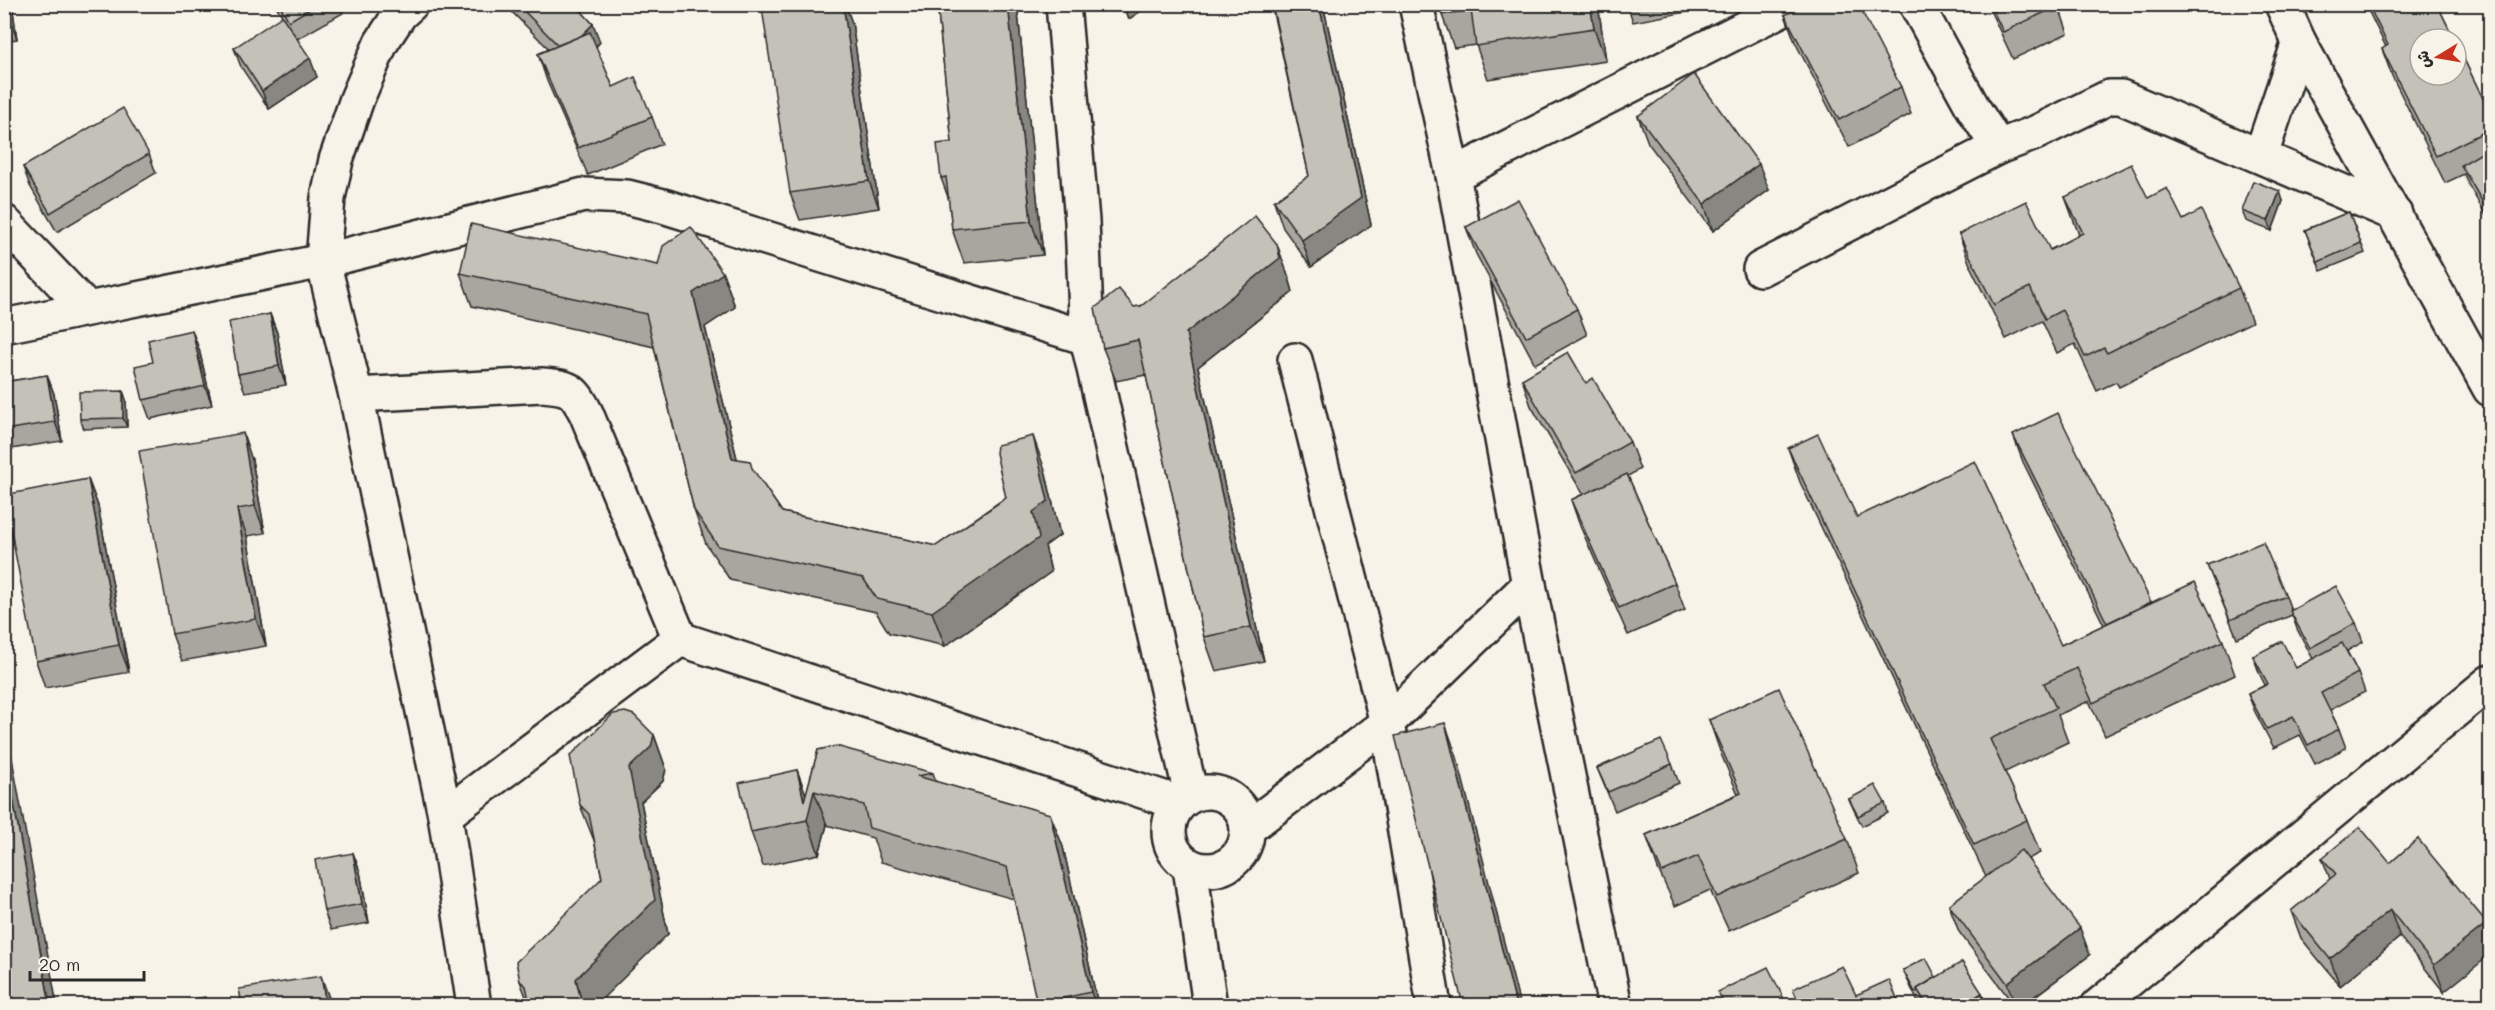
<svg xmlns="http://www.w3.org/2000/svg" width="2495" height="1010" font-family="Mali,'Playpen Sans Arabic',sans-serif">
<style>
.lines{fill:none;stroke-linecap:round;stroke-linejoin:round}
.minor-casing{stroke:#2b2b2b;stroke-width:38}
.minor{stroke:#f7f3e8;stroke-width:33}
.wall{fill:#a9a69f;stroke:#2b2b2b;stroke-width:1.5}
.shaded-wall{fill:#898782;stroke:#2b2b2b;stroke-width:1.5}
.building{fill:#c4c1b9;stroke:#2b2b2b;stroke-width:1.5}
</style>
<rect width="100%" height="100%" fill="#f7f3e8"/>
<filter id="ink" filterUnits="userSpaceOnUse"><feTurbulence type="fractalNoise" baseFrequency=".0167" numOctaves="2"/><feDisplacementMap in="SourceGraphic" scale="12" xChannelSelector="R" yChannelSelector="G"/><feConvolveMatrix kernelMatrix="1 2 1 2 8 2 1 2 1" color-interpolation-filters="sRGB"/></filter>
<g filter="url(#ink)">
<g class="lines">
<defs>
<g id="minor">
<path d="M411,4L400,14L381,43L357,99L336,160L328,198L323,261L356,395L445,815L474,1006"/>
<path d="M1063,4L1082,221L1087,338L1191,795"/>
<path d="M1416,4L1453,175L1529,585L1615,1006"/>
<path d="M1916,4L1972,106L1998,147L2035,133L2109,97H2121L2395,214"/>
<path d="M2282,4L2299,42L2490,389"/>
<path d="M2261,155L2299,42"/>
<path d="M1453,175L1792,4"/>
<path d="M4,222L86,308"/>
<path d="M1760,269L1998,147"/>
<path d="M4,326L323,261L584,195L627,197L663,206L1087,338"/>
<path d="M1295,360L1387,723L1434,1006"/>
<path d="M356,395L542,385C569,387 573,388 586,413L680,639"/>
<circle cx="1208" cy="831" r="39"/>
<path d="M445,815L680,639L1179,803"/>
<path d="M1248,828L1387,723L1529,585"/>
<path d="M1190,867L1210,1006"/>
<path d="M2098,1006L2490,682"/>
</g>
</defs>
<use href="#minor" class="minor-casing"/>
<use href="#minor" class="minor"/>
</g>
<g class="wall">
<path d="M4,4H12L17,39L4,41Z"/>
<path d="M275,4H340L343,13L297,39L317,77L269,109L241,67L234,48L284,19Z"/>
<path d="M510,4H590L582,12L593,24L600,42L596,47L613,87L652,117L662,144L588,175L547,81L538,54L549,49L513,13Z"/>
<path d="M787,4H845L852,23L879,208L800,220L790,193Z"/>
<path d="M937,4H1017L1043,255L964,263L952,229L949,200L941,178L952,142Z"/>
<path d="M1120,4H1151L1129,19Z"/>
<path d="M1248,4H1323L1371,225L1311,267L1283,228L1274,201L1309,176L1272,8L1253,11Z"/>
<path d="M1440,4H1598L1606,61L1488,79L1476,45L1454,48L1442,15Z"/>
<path d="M1627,4H1730L1633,22Z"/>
<path d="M1987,4H2058L2068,33L2013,59Z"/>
<path d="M2365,4H2437L2490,113V223L2468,184L2464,174L2445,183L2392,76L2382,49L2386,47Z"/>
<path d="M1785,15L1901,87L1911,114L1849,147L1795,42Z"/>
<path d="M1638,116L1769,190L1713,231L1648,143Z"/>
<path d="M149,154L156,173L57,232L30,186L23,167Z"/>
<path d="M2065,197L2148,198L2183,220L2239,288L2252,322L2119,387L2116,382L2097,391L2075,344L2057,353L2042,321L2006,339L1971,268L1959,234L2050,250L2079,235Z"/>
<path d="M2283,201L2272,231L2246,221L2242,211Z"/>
<path d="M2349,212L2365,253L2321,271L2305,230Z"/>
<path d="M1466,227L1577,309L1587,335L1535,364L1476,254Z"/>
<path d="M658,265L723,273L735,307L705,327L737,459L753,470L782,512L936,546L1045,470L1060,535L1045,546L1051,572L945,646L889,633L876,612L730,580L706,544L694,510L654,347L472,306L460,273Z"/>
<path d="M1289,278L1293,292L1198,367L1264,661L1216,671L1204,637L1146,375L1116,381L1103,348L1134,307Z"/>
<path d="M270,314L277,333L286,385L245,392L238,374Z"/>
<path d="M199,349L212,405L150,419L143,400L153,362Z"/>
<path d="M47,375L54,394L62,441L4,450V382Z"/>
<path d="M1522,379L1586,383L1630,442L1640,469L1628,476L1675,583L1685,610L1628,635L1580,526L1571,500L1583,494L1531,406Z"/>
<path d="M123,391L126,400L127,427L84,429L80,419Z"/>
<path d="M2013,435L2151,602L2223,641L2235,675L2105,736L2089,701L2058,715L2068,742L2005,772L2027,820L2040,853L2028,859L2090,955L2023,1005H2014L1959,932L1949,905L1986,877L1800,482L1788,448L1857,517L2061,645L2104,625L2023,462Z"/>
<path d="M252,460L265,533L247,536L266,646L182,661L172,634Z"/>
<path d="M88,479L98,506L129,672L45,688L36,661Z"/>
<path d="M2207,565L2286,596L2291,610L2356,623L2363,642L2347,651L2358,673L2365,692L2330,710L2339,729L2346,748L2315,764L2300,735L2274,748L2255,712L2248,694L2265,685L2260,675L2253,656L2296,668L2313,659L2297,629L2292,615L2237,638Z"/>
<path d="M1709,720L1847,839L1859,873L1729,931L1710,890L1675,906L1658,869L1646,835L1738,794L1721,754Z"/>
<path d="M654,735L666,769L663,781L641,802L668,934L529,1005L520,981L602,878L594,840L593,838L580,805Z"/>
<path d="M818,750L933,773L936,782L1050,814L1063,847L1098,1005H1038L1014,899L881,862L873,838L827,825L819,854L763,866L751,832L797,770L806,795Z"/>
<path d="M1672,764L1679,783L1615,811L1597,768Z"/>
<path d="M1849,799L1885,803L1888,813L1862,826L1853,808Z"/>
<path d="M2418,839L2444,992L2400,937L2340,986L2301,938L2291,911L2330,879L2322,858L2390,863Z"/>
<path d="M353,853L360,872L369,923L331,930L324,911Z"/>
<path d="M1903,970L1936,977L1982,993L1986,1005H1923L1921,1001L1918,1002L1907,979Z"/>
</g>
<g class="shaded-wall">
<path d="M8,4H12L17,39L10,20Z"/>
<path d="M571,4H590L576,18Z"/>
<path d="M843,4H845L852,23L879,208L869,181Z"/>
<path d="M1008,4H1017L1043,255L1031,221Z"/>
<path d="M1124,4H1151L1129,19Z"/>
<path d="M1319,4H1323L1371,225L1311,267L1302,240L1361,198Z"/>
<path d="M1590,4H1598L1606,61L1594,28Z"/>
<path d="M593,24L600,42L571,71L564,52Z"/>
<path d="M310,58L317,77L269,109L262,91Z"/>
<path d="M1759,164L1769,190L1713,231L1704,204Z"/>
<path d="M2280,191L2283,201L2272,231L2268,221Z"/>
<path d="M1277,244L1289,278L1293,292L1198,367L1264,661L1251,627L1186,333Z"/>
<path d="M723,273L735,307L705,327L745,491L732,458L693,293Z"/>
<path d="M270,314L277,333L286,385L279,366Z"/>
<path d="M192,330L199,349L212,405L205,386Z"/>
<path d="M47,375L54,394L62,441L55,422Z"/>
<path d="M123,391L126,400L127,427L123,418Z"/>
<path d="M243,433L252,460L265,533L255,506Z"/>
<path d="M1033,436L1045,470L1060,535L1045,546L1051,572L945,646L932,612L1033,512Z"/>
<path d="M88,479L98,506L129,672L119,645Z"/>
<path d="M237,509L247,536L266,646L256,619Z"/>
<path d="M4,717L5,720L57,1005H50L4,749Z"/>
<path d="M1445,723L1457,757L1520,1005H1516Z"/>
<path d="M654,735L666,769L663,781L641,802L668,934L596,1005H582L576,979L629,768Z"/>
<path d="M797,770L809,803L814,791L827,825L819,854L807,820L804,801Z"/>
<path d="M1050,814L1063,847L1098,1005H1096L1091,992Z"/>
<path d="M353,853L360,872L369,923L362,904Z"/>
<path d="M2390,910L2400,937L2340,986L2330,959Z"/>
<path d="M2487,923L2490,934V955L2444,992L2434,965Z"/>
<path d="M2080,928L2090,955L2023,1005H2015L2007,983Z"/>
<path d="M321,976L331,1003V1005H326Z"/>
<path d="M1982,993L1986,1005H1962Z"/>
</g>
<g class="building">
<path d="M4,4H8L10,20L4,21Z"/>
<path d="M279,4H318L289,21Z"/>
<path d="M517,4H575L593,24L581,36L558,45Z"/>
<path d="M787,4H843L869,181L790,193L762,8Z"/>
<path d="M937,4H1008L1031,221L952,229L946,177L941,178L937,144L952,142Z"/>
<path d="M1272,4H1319L1361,198L1302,240L1274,201L1309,176Z"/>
<path d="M1440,4H1590L1594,28L1476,46L1471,10L1442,15Z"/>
<path d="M1805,4H1858L1901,87L1839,120L1785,15Z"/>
<path d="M1990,4H2058V6L2003,32Z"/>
<path d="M2368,4H2437L2454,39H2420V75H2456V43L2490,113V129L2436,156L2382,49L2388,45Z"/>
<path d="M282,16L310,58L262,91L234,48Z"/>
<path d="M590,32L613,87L635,77L652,117L578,148L538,54Z"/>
<path d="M1694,74L1759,164L1704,204L1638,116Z"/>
<path d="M123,108L149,154L50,213L23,167Z"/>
<path d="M2490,148V215L2461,165Z"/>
<path d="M2131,164L2148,198L2167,188L2183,220L2201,210L2239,288L2107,353L2104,348L2085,357L2062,310L2045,319L2030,287L1994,305L1959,234L2026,201L2050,250L2083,233L2065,197Z"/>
<path d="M2253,181L2280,191L2268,221L2242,211Z"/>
<path d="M1518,199L1577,309L1526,337L1466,227Z"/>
<path d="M2349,212L2361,243L2318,262L2305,230Z"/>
<path d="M1255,216L1277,244L1280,258L1186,333L1251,627L1204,637L1138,340L1103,348L1095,308L1119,289L1134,307L1141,306Z"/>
<path d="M471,224L658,265L663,246L691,227L723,273L693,293L732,458L750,461L752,468L782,512L936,546L1006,498L996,453L997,445L1033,436L1048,501L1033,512L1039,538L932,612L877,599L863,578L718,546L694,510L646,314L460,273Z"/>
<path d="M270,314L279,366L238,374L229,322Z"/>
<path d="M192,330L205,386L143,400L135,366L153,362L148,340Z"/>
<path d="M1568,352L1586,383L1593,378L1630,442L1576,473L1522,379Z"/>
<path d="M47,375L55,422L4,430V382Z"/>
<path d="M123,391V418L80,419L79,392Z"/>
<path d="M2058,413L2151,602L2107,623L2013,435Z"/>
<path d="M243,433L255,506L237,509L256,619L172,634L139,451Z"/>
<path d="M1818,434L1857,517L1975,461L2061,645L2195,582L2223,641L2093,703L2077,668L2044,683L2056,708L1990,739L2027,820L1974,845L1788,448Z"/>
<path d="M1627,474L1675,583L1619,608L1571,500Z"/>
<path d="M88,479L119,645L36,661L4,495Z"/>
<path d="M2263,542L2286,596L2230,620L2207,565Z"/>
<path d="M2336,586L2356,623L2310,648L2290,611Z"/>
<path d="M2282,641L2296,668L2342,643L2358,673L2321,693L2339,729L2308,745L2293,716L2267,729L2248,694L2268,684L2253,656Z"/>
<path d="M1779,688L1847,839L1717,897L1698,856L1662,872L1646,835L1741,793L1709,720Z"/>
<path d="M625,712L634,715L654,735L651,747L629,768L655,900L576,979L582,1005H530L526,986L520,981L516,962L602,878L589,814L580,805L570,756L613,714Z"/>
<path d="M1445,723L1516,1005H1463L1395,736Z"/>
<path d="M1661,740L1672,764L1608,792L1597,768Z"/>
<path d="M836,746L933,773L917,776L1050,814L1091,992L1037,1004L1007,867L869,828L864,805L814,791L807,820L751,832L739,783L797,770L804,801L818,750Z"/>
<path d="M4,749L50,1005H4Z"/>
<path d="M1875,785L1885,803L1858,816L1849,799Z"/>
<path d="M2360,827L2390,863L2418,839L2487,923L2434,965L2390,910L2330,959L2291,911L2336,874L2322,858Z"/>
<path d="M2021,850L2080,928L2007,983L1949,905Z"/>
<path d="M353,853L362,904L324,911L315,860Z"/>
<path d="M1926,958L1936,977L1917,989L1918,991L1915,992L1903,970Z"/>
<path d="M1962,962L1982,993L1962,1005H1927L1917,989Z"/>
<path d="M1842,966L1856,995L1889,980L1900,1005H1800L1793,989Z"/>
<path d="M1768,967L1787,1005H1725L1718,992Z"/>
<path d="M321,976L326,1005H242L239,989Z"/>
<path d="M205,997L206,1005H157Z"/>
</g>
</g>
<rect width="2495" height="1010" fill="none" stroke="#f7f3e8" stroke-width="24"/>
<rect x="12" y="12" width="2471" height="986" fill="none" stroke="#2b2b2b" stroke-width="2" filter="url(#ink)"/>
<g transform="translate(2438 57) rotate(259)"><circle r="28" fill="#f7f3e8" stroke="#a5a39c" stroke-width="1.5"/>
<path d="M0-4.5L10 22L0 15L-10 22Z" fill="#c8321e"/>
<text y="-9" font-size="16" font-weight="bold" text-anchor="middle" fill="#2b2b2b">ش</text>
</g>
<path d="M30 971v9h114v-9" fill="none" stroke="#2b2b2b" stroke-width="3"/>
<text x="39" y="971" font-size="18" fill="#2b2b2b" stroke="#f7f3e8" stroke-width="4.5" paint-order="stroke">20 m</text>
</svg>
